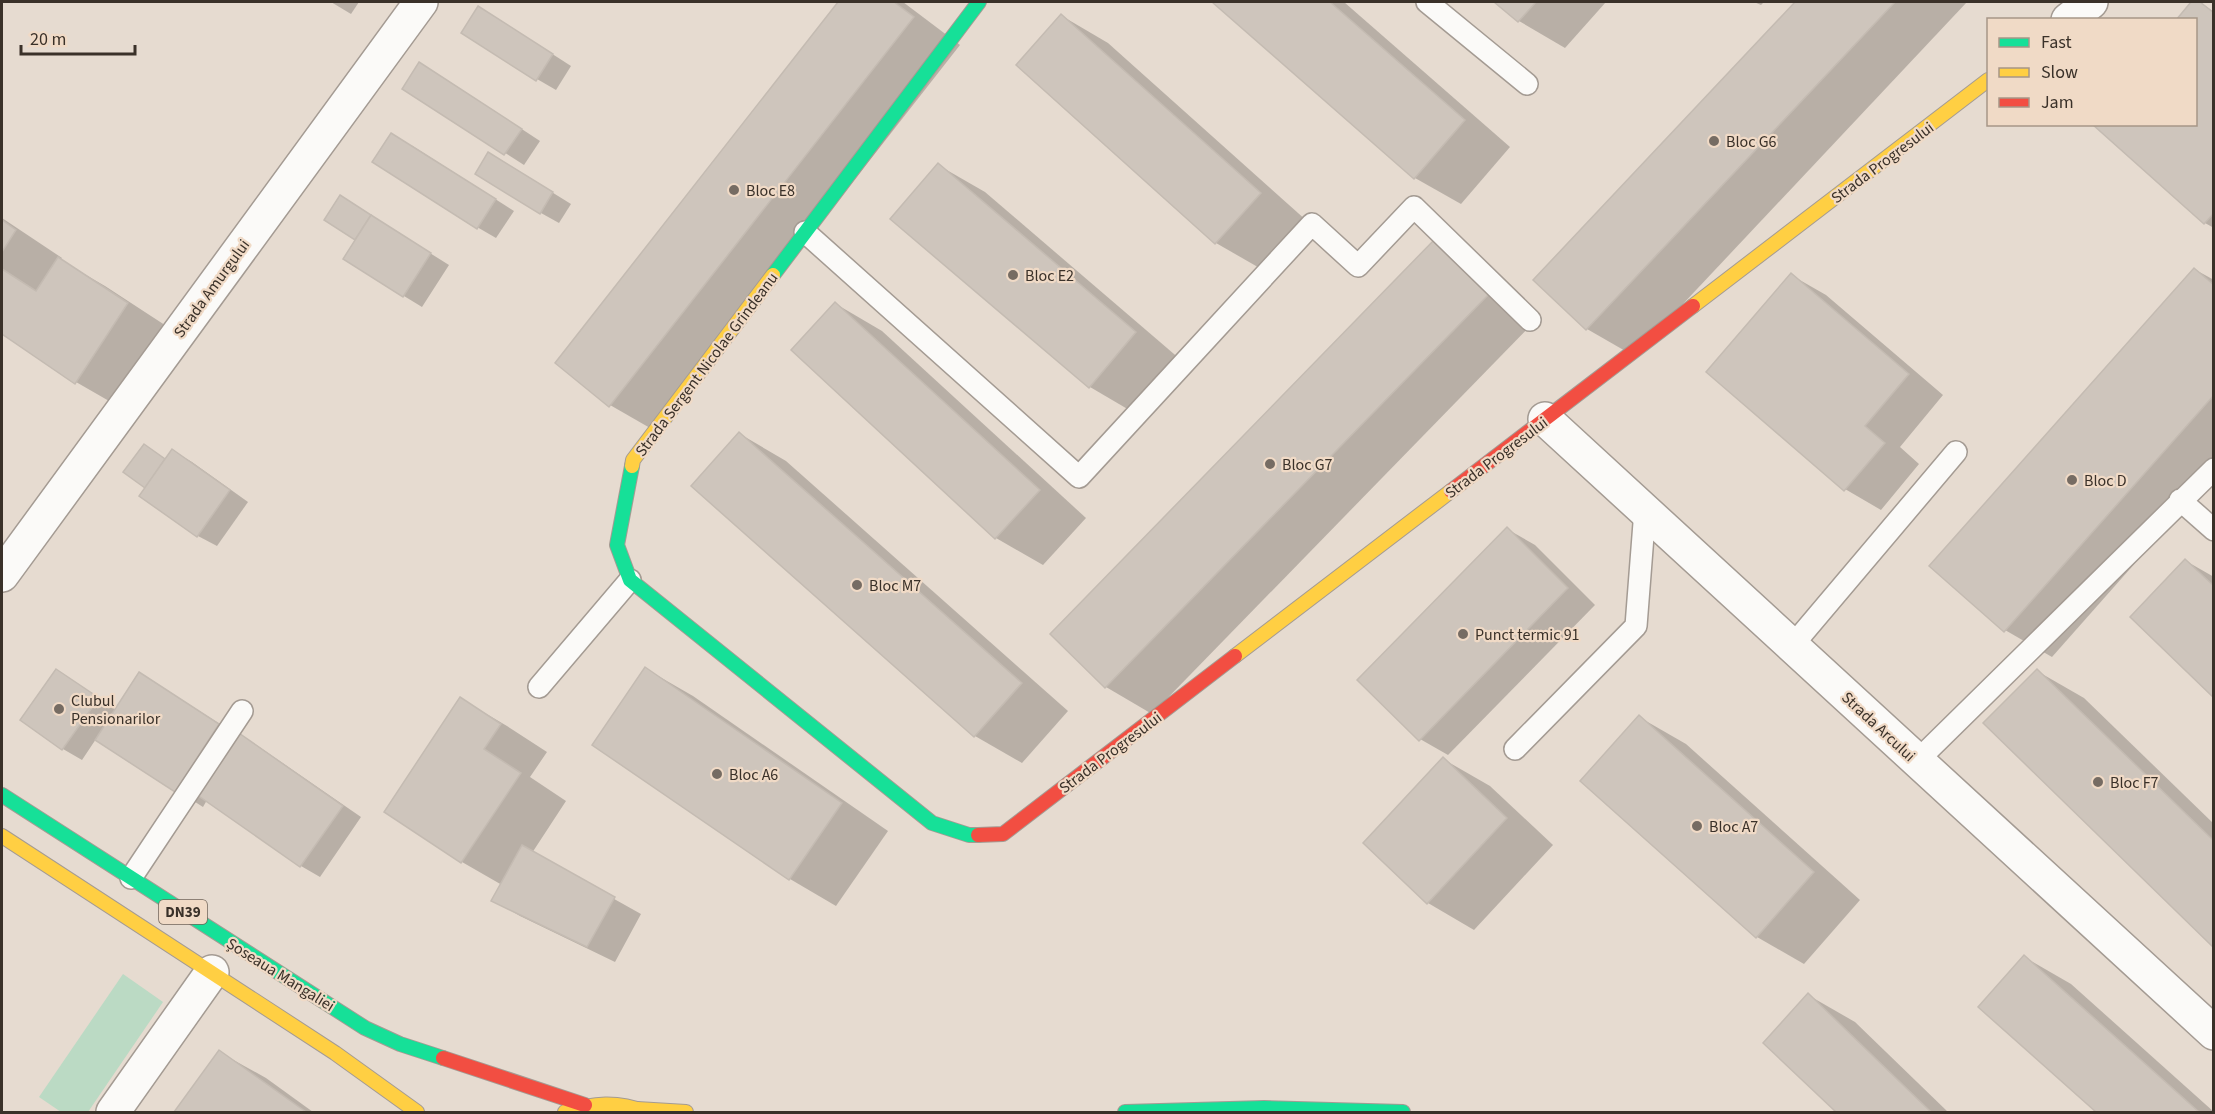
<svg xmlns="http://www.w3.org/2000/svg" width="2215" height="1114" font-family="'Source Sans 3',sans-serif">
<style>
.green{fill:#bbdac4}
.shadow{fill:#0003}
.building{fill:#cec5bc;stroke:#c4bbb2;stroke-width:1.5}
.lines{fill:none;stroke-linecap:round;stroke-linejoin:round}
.lane-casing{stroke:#a49b93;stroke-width:24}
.street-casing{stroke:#a49b93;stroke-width:36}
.fast-casing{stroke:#a49b93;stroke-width:16}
.slow-casing{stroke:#a49b93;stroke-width:16}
.jam-casing{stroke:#a49b93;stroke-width:16}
.lane{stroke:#fbfaf8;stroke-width:21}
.street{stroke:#fbfaf8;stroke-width:33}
.fast{stroke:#16e098;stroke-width:14}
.slow{stroke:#ffcf43;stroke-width:14}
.jam{stroke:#f24e42;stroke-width:14}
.poi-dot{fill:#766c63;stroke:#f0dac6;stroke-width:2}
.labels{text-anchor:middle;stroke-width:4.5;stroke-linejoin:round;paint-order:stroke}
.shield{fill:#f0dac6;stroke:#716458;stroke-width:1.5}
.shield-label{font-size:15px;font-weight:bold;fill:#3a3129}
.poi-label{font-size:16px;fill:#3a3129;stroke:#f0dac6;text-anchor:start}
.street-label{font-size:16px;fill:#3a3129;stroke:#f0dac6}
</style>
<rect width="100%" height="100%" fill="#e6dbd0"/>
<path class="green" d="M123,974L163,1002L88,1112H61L39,1097Z"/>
<g class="shadow">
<path d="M331,2H359L351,14Z"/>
<path d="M840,2H903L960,45L657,432L610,405L557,363Z"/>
<path d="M1214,2H1344L1510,147L1461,204L1415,178Z"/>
<path d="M1497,2H1606L1565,48L1519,21Z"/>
<path d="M1754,2H1764L1761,5Z"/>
<path d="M1797,2H1967L1634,356L1587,329L1535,280Z"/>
<path d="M2193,2H2200L2214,12V228L2205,223L2196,124V20H2178Z"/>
<path d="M1062,16L1108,43L1307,221L1263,270L1216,243L1018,65Z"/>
<path d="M498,19L571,66L556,90L537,79Z"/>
<path d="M439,75L540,141L524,165L404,88Z"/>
<path d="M411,145L514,211L496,238L477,227Z"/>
<path d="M508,165L571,204L559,223L541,213Z"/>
<path d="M938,165L985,192L1181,360L1136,414L1090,387Z"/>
<path d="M350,203L449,265L422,307L404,296L357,239L326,219Z"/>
<path d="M2,218L62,258L60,260L105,286L174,331L123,409L76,382L2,333Z"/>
<path d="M1435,241L1535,321L1152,714L1106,687Z"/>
<path d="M2194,269L2214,280V474L2052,657L2005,630Z"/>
<path d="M1791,275L1826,295L1943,395L1900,447L1919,464L1881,510L1845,489Z"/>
<path d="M836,304L882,331L1086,518L1043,565L996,538L793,350Z"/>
<path d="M740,434L786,461L1068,711L1022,763L975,736L693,486Z"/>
<path d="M173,451L192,462L248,502L217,546L198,536L166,460Z"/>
<path d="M1507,529L1535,545L1595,605L1448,755L1420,739Z"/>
<path d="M2186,561L2214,577V696Z"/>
<path d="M646,669L693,696L888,831L836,906L790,879L594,745Z"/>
<path d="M57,671L116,710L140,674L236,734L237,733L255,744L361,817L320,877L301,866L207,800L203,807L96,739L82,760L63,749Z"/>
<path d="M2037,671L2084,698L2214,824V946Z"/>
<path d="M461,699L507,726L547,752L530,777L566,801L532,853L641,914L615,962L520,916L493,900L502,885L462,862Z"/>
<path d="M1639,717L1686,744L1860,900L1804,964L1757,937L1582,781Z"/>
<path d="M1443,759L1490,786L1553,845L1474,930L1428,903Z"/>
<path d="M2024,957L2071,984L2214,1112H2098L1980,1007Z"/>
<path d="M1808,995L1855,1022L1948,1112H1838L1765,1043Z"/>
<path d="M219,1052L266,1078L313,1112H176Z"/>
</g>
<g class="building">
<path d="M838,2H894L914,17L609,407L555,363Z"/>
<path d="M1212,2H1330L1465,120L1414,179Z"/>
<path d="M1494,2H1536L1518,22Z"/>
<path d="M1795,2H1895L1586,330L1533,280Z"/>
<path d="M2191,2H2200L2214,13V213L2204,224L2092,124H2196V20H2176Z"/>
<path d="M478,6L553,54L536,81L461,33Z"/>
<path d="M1061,14L1261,193L1215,244L1016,65Z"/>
<path d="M419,62L522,129L504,155L402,89Z"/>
<path d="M391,133L496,199L477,229L372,162Z"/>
<path d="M488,152L553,192L540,214L475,174Z"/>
<path d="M938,163L1136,332L1089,388L890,219Z"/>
<path d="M340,195L371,215L355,240L324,220Z"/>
<path d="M371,215L431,253L403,297L343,259Z"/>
<path d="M2,220L16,230L2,252Z"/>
<path d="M1435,239L1490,293L1105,688L1050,634Z"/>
<path d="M58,257L128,303L75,384L2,334V269L36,291Z"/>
<path d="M2194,268L2214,285V395L2004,632L1929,566Z"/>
<path d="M1791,273L1909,374L1865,426L1885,443L1844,491L1706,372Z"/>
<path d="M835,302L1040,490L995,539L791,350Z"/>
<path d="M739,432L1022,683L974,737L691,486Z"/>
<path d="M144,444L165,459L145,488L123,472Z"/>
<path d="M172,449L230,490L197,537L139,496Z"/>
<path d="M1507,527L1568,588L1419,741L1357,680Z"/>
<path d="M2185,559L2214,586V698L2130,617Z"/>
<path d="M645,667L842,803L789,880L592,745Z"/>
<path d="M56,669L99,698L62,750L20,720Z"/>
<path d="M2037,669L2214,841V948L1983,723Z"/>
<path d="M139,672L219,724L175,792L95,740Z"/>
<path d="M460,697L501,724L484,749L521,773L461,863L384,812Z"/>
<path d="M1639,715L1814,872L1756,938L1580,781Z"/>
<path d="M236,731L343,806L300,867L193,792Z"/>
<path d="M1443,757L1507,818L1427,904L1363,843Z"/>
<path d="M522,845L615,897L587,947L491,901Z"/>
<path d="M2024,955L2199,1112H2096L1978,1007Z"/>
<path d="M1808,993L1931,1112H1836L1763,1043Z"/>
<path d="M219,1050L306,1112H174Z"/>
</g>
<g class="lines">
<defs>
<g id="lane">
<path d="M1427,2L1527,84"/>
<path d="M805,232L1079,477L1312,224L1358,266L1414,207L1530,320"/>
<path d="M2180,500L2214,530"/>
<path d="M1792,646L1956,452"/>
<path d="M539,687L630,580"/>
<path d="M1515,749L1636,626L1645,510"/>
<path d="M1917,761L2214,469"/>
<path d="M131,878L242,711"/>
</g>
<g id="street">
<path d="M2068,20L2091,2"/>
<path d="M1545,419L2214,1033"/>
<path d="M2,575L421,2"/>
<path d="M113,1112L212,972"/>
</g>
<g id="fast">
<path d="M773,275L979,2"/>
<path d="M632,466L617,545L630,580L932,823L969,835H978"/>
<path d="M2,795L365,1028L400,1044L443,1058"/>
<path d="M1125,1112L1264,1108L1403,1112"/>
</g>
<g id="slow">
<path d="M1693,306L1988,80"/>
<path d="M632,466L633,460L773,275"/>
<path d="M1235,656L1451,491"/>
<path d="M2,836L335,1053L417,1112"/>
<path d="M637,1109L686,1112"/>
<path d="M565,1112C593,1103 618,1101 645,1112"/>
</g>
<g id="jam">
<path d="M1451,491L1693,306"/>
<path d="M978,835L1003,834L1235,656"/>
<path d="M443,1058L585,1105"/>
</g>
</defs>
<use href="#lane" class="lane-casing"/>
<use href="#street" class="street-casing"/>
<use href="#fast" class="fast-casing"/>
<use href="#slow" class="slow-casing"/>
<use href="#jam" class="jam-casing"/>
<use href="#lane" class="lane"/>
<use href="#street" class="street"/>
<use href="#fast" class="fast"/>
<use href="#slow" class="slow"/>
<use href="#jam" class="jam"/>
</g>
<g class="poi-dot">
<circle cx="1714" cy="141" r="6"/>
<circle cx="734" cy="190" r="6"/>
<circle cx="1013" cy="275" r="6"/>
<circle cx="1270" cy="464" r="6"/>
<circle cx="2072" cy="480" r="6"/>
<circle cx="857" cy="585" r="6"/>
<circle cx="1463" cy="634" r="6"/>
<circle cx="59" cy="709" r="6"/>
<circle cx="717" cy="774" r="6"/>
<circle cx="2098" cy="782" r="6"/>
<circle cx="1697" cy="826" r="6"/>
</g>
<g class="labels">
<rect class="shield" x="159" y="900" width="48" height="24" rx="4.5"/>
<g class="shield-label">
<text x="183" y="917">DN39</text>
</g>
<g class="poi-label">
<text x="1726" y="147">Bloc G6</text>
<text x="746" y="196">Bloc E8</text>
<text x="1025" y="281">Bloc E2</text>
<text x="1282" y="470">Bloc G7</text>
<text x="2084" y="486">Bloc D</text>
<text x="869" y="591">Bloc M7</text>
<text x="1475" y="640">Punct termic 91</text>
<text x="71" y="706">Clubul<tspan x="71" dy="18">Pensionarilor</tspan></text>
<text x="729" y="780">Bloc A6</text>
<text x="2110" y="788">Bloc F7</text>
<text x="1709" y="832">Bloc A7</text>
</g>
<g class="street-label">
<text transform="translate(1882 162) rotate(-37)" y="6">Strada Progresului</text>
<text transform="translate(211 288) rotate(-54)" y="6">Strada Amurgului</text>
<text transform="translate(706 364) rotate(-53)" y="6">Strada Sergent Nicolae Grindeanu</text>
<text transform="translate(1496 457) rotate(-37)" y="6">Strada Progresului</text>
<text transform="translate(1879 726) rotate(43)" y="6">Strada Arcului</text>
<text transform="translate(1110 752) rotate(-37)" y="6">Strada Progresului</text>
<text transform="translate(281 974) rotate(32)" y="6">Șoseaua Mangaliei</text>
</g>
</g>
<rect width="2215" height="1114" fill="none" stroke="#3a3129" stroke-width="6"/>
<rect x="1987" y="18" width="210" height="108" fill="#f0dac6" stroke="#a79687" stroke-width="1.5"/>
<rect x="1999" y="38" width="30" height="9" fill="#16e098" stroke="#a79687" stroke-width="1.5"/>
<text x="2041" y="48" font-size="18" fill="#3a3129">Fast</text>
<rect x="1999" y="68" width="30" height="9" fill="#ffcf43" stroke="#a79687" stroke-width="1.5"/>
<text x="2041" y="78" font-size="18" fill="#3a3129">Slow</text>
<rect x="1999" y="98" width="30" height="9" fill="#f24e42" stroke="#a79687" stroke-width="1.5"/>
<text x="2041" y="108" font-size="18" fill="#3a3129">Jam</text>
<path d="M21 45v9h114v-9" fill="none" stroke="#3a3129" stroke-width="3"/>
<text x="30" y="45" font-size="18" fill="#3a3129" stroke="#f0dac6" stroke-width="4.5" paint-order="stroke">20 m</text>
</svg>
